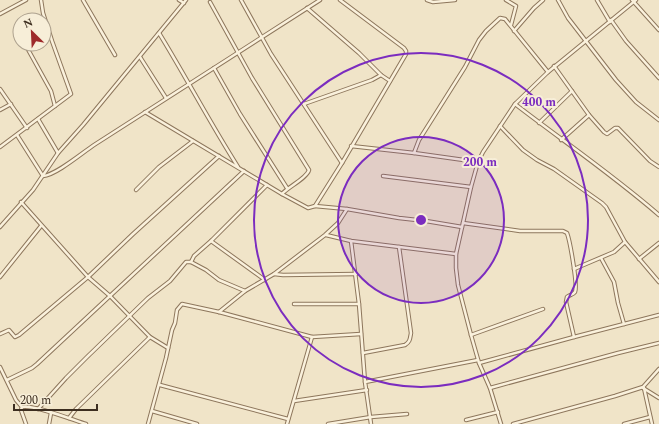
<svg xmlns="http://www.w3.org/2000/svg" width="659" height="424" font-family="Spectral,serif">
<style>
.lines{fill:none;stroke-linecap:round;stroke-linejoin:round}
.street-casing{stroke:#8d765c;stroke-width:4.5}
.street{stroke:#faf1dc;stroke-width:2.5}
.ring{fill:none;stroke:#7b2cbf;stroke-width:2}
.centre{fill:#7b2cbf;stroke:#f7eed8;stroke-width:2}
.ring-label{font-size:12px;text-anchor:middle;font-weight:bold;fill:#7b2cbf;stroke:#f7eed8;stroke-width:4;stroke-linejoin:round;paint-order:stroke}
</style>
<rect width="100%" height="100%" fill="#f0e4c8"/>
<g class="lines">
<defs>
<g id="street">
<path d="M83,0L115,55"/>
<path d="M179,0L184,3"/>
<path d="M241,0L271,54L342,163"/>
<path d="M427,0L433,2L455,0"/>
<path d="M506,0L516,6L511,25"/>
<path d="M558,0L568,18L616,80L636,102L659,120"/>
<path d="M597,0L610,22"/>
<path d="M632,0L659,30"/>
<path d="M210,2L252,78L309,170C307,178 288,187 282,194"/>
<path d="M307,8L359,53L381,75L390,81"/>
<path d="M0,14L26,0"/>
<path d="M611,20L626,41L659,78"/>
<path d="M514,31L534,8L543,0"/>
<path d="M159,33C186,77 210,123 238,167"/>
<path d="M25,44L51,91L55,106"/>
<path d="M140,57L166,98"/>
<path d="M554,66L589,115L604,132L607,134L615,128H618L650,161L659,167"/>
<path d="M214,68L240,114L287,188"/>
<path d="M0,89L27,128"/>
<path d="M304,104L372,80L381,75"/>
<path d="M515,104C563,141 613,175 659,215"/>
<path d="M0,110L11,104"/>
<path d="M145,112L282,194L308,208L315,206L342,163L406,54V51L404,48L340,0"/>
<path d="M38,119L58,153"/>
<path d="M539,123L572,91"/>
<path d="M500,126L523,150L537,160L554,169L602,203L606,207L625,242L659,282"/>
<path d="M17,135L43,176C56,175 82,153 94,145C170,97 245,48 320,0"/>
<path d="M561,140L589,115"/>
<path d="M351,146L414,153L478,162"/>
<path d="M0,147L71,94L52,41L43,13L41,0"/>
<path d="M414,153L419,140L465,67L479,40L486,31L500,18L505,19L548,72"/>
<path d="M383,176L471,187"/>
<path d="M136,190L159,167L193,141"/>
<path d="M21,202L88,277L110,296L150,337L168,348"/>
<path d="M315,206L347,209L399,218L426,221L462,227"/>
<path d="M463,223L520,231H563L567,233C570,241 578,286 575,292C573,295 569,295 567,297L566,302L574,337"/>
<path d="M0,227L33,190L58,153L83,125L186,0"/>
<path d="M326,235L351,241L456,254"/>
<path d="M211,241L265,280"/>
<path d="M351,241L359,304L365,382"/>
<path d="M601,258L614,282L618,303L624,324"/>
<path d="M639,259L659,243"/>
<path d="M191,262L194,256L211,241L267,185"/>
<path d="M574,269L614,252L625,242"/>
<path d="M274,274L283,275L356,274"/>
<path d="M0,277L41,226"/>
<path d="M294,304H359"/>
<path d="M219,312L245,291L274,274L325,235L338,223L347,209"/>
<path d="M0,334L9,330L15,337L19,335L88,277L133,234L219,156"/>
<path d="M471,335L543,309"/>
<path d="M363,353L405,345C410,342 410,339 411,333L399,247"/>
<path d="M479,363L574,337L659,315"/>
<path d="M0,367L16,400L22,407"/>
<path d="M7,380L32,368L37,364L244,171"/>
<path d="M160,385L288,419"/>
<path d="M490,388L618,353L659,343"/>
<path d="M643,388L659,398"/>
<path d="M644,388L652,424"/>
<path d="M294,401L367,390"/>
<path d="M38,409L66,378L87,357L148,298L170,281L186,262H191L206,270L219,280L245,291"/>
<path d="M152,411L197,424"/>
<path d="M69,418L76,409L150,337"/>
<path d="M466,420L498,412"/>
<path d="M26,424L21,410L22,407C33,404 73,420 86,424"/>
<path d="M49,424L51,413"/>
<path d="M148,424L166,358L172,330L175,323L177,310L182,304L219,312L312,337L361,334"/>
<path d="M287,424L312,337"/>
<path d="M328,424L371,417L407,414"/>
<path d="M371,424L365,382L478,360"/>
<path d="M501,424L490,388L479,363L471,335L458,285L456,268V254L471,187L478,162L483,152L515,104L548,72L636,0"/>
<path d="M513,424L615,396L643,387L659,369"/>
<path d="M624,424L650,417"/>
</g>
</defs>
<use href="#street" class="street-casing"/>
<use href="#street" class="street"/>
</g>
<circle cx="421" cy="220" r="83" fill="#7b2cbf" fill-opacity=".12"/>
<g class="ring">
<circle cx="421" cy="220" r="83"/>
<circle cx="421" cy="220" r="167"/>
</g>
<circle cx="421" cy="220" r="6" class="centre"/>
<g class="ring-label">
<text x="539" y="106">400 m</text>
<text x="480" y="166">200 m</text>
</g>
<g transform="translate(32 32) rotate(336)"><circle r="19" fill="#f7eed8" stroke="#ada18e"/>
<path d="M0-3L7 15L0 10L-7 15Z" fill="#9e2a2b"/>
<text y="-6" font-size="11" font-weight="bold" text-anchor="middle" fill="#3d2e20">N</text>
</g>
<path d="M14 404v6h83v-6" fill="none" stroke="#3d2e20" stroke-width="2"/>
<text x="20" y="404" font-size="12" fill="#3d2e20" stroke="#f7eed8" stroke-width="3" paint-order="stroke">200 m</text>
</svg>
